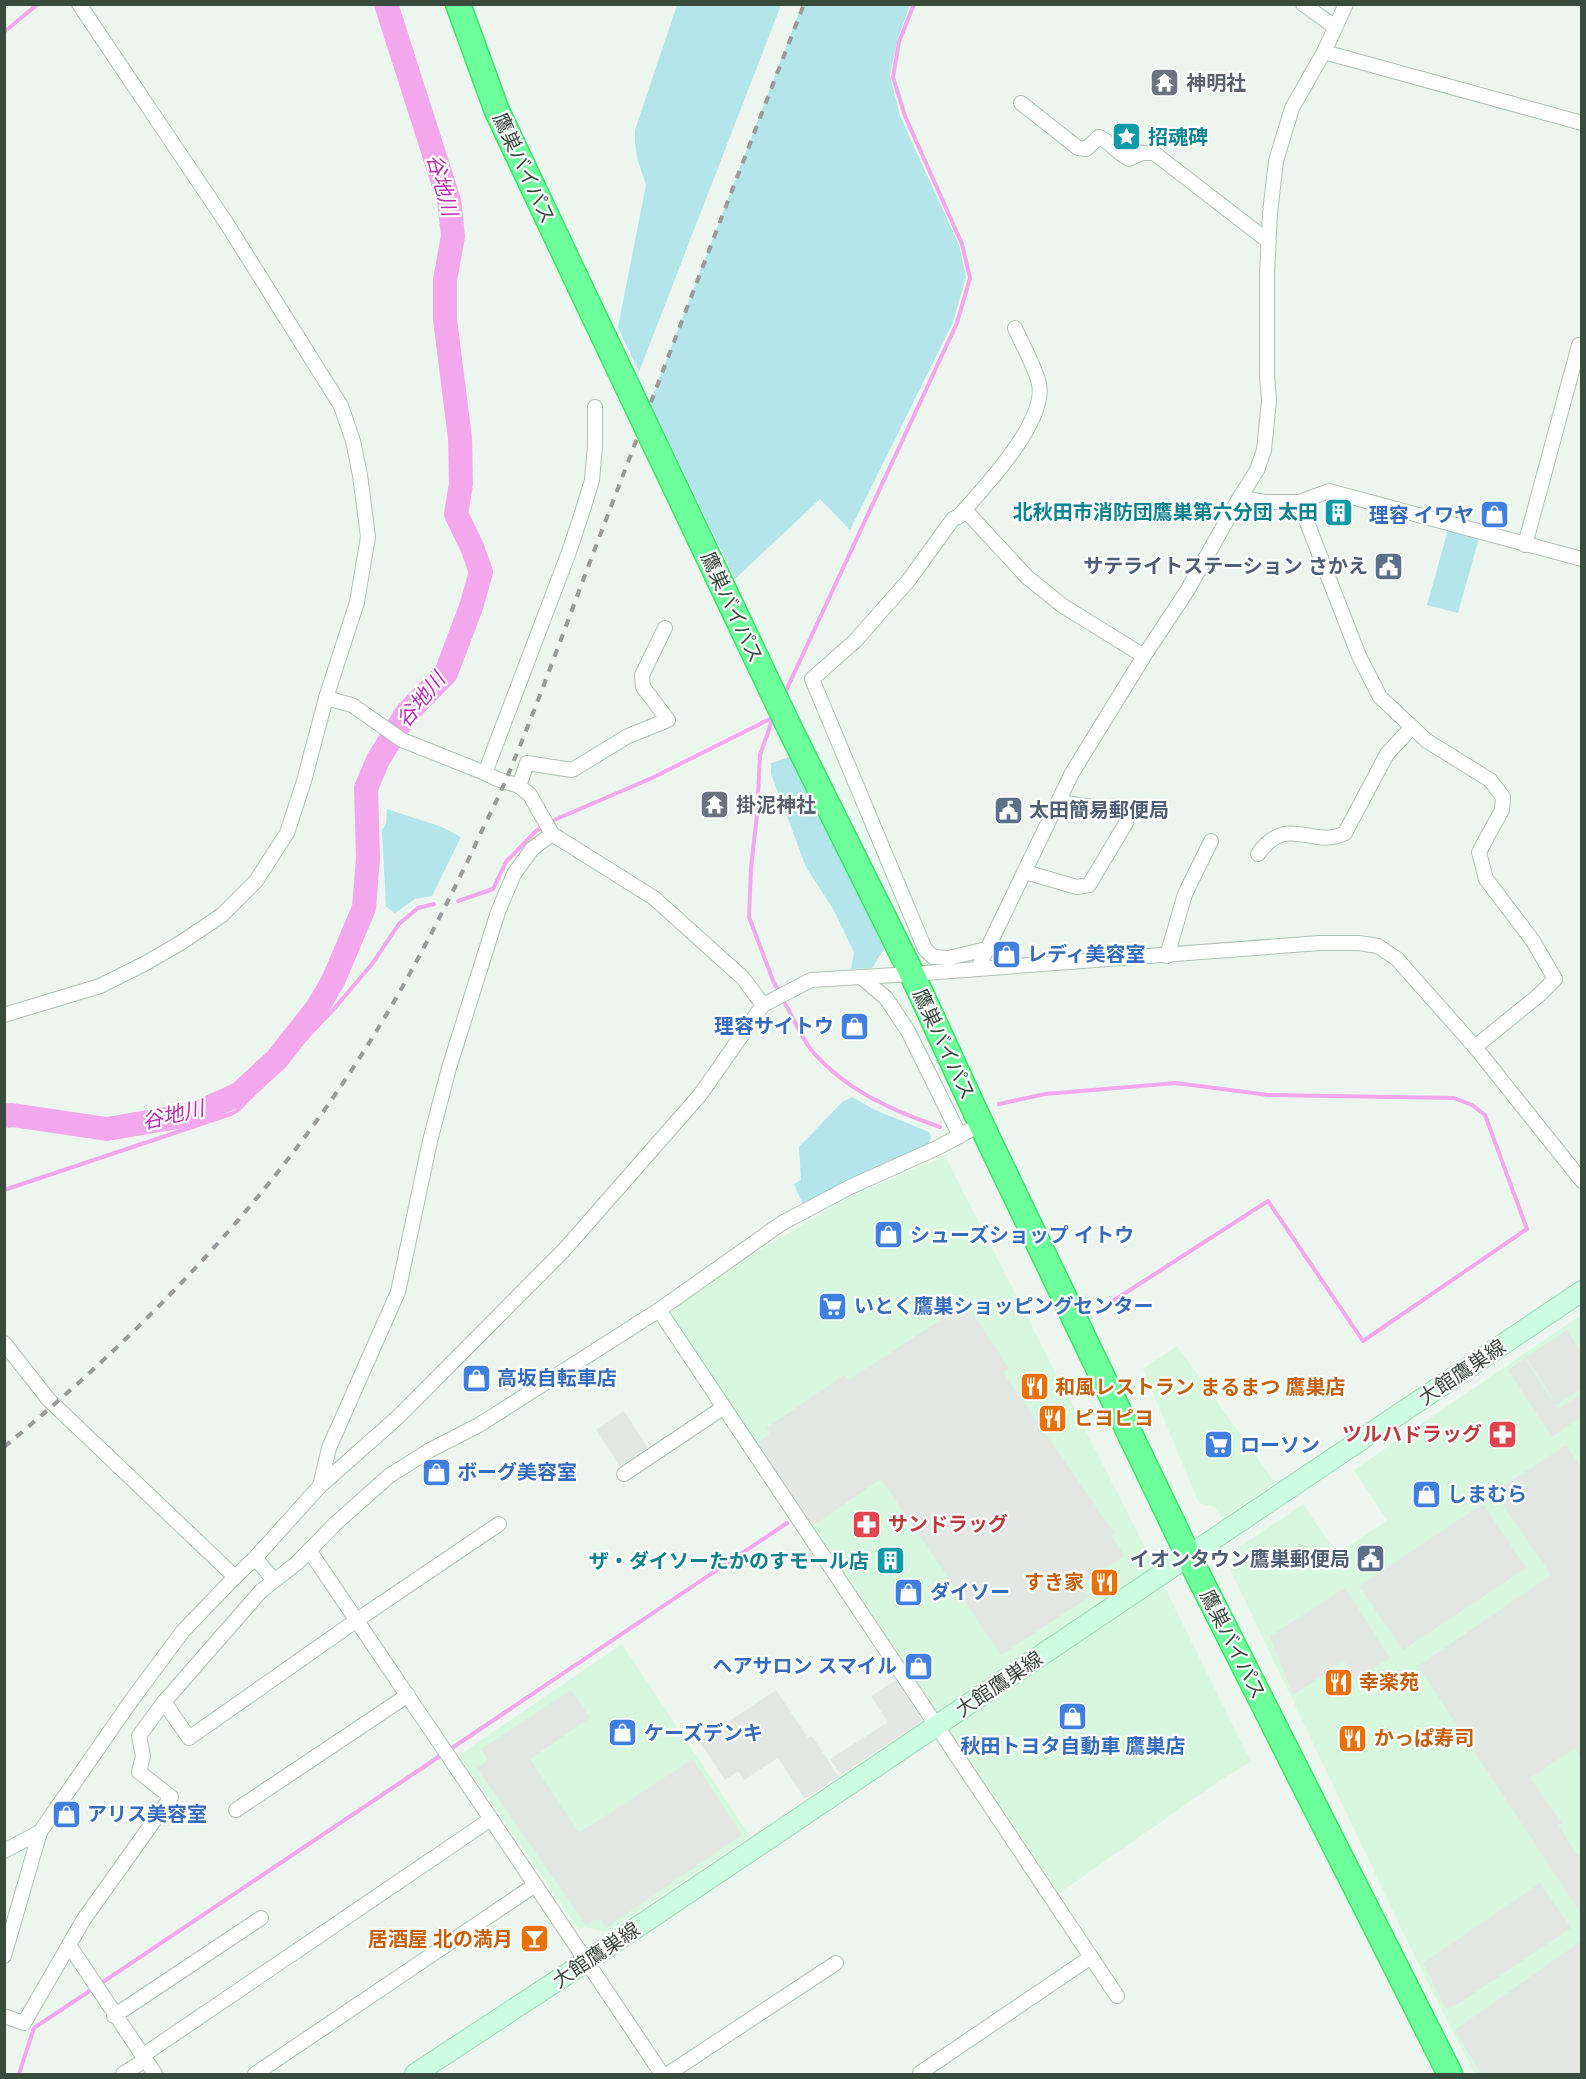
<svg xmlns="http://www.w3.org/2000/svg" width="1586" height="2079" font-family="'Varela Round','Noto Sans JP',sans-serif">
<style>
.commercial{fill:#d7f7df}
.green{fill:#b4e5ea}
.parking{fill:#e3e8e4}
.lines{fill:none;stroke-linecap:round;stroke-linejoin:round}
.stream{stroke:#f3a8ee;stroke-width:4}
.river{stroke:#f3a8ee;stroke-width:24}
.street-casing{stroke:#adc2b3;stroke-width:16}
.secondary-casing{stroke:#9ddab4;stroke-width:22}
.highway-casing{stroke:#3ae26a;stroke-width:27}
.street{stroke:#fff;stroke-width:14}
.secondary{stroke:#ccffe1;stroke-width:20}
.highway{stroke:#6dff9c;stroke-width:24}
.rail{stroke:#9a9a9a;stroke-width:4;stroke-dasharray:8 8;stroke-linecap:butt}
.highway-bridge-casing{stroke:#3ae26a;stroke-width:27;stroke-linecap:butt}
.highway-bridge{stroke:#6dff9c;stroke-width:24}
.labels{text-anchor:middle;stroke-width:4.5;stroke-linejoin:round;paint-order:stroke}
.worship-label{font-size:20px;font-weight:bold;fill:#5b616d;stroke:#fff;text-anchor:start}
.culture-label{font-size:20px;font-weight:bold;fill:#0d838f;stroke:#fff;text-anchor:end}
.street-label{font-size:20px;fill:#394b3d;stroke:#fff}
.shop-label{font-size:20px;font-weight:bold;fill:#366cbe;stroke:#fff;text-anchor:start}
.service-label{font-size:20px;font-weight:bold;fill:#4e5e75;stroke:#fff;text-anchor:end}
.food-label{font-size:20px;font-weight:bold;fill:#c56008;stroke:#fff;text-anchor:start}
.health-label{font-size:20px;font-weight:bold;fill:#be3a42;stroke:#fff;text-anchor:end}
.water-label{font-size:21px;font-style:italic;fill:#bb2db0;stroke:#fff}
</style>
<rect width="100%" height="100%" fill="#ecf6ef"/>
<g class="commercial">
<path d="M945,1156L1132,1522L1251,1762L1222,1779L1052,1898L659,1310L850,1197Z"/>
<path d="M1581,1315V2074H1475L1417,1961L1231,1571L1236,1549L1303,1504L1337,1554L1387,1520L1354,1470Z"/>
<path d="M1177,1346L1275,1483L1222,1519L1215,1507L1199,1503L1143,1369Z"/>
<path d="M622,1644L750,1836L607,1932L584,1927L579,1930L459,1755Z"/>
</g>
<g class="green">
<path d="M677,5H781L639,372L618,327L646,185L638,161L635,144V130Z"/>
<path d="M802,5H910L898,38L890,75L900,116L959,245L966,277L953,322L850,530L820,499L735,579L650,403Z"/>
<path d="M1448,530L1479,538L1458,613L1427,605Z"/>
<path d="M793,756L884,949L872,968L851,969L854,952L832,907L806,867L771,774V763Z"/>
<path d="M387,809L442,827L461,837L432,896L415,899L395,913L386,907L382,830L386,824Z"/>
<path d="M852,1097L875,1110L929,1132L931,1137L927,1147L803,1205L794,1184L801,1180L799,1147L842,1102Z"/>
</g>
<g class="parking">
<path d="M966,1303L1009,1368L1003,1372L1114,1533L1111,1536L1125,1556L1080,1584L1089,1597L1001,1655L881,1479L811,1527L757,1443L770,1434L766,1428L844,1375L849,1380Z"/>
<path d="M1567,1330L1581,1352V1389L1557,1405L1526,1357Z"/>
<path d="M1525,1358L1558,1409L1581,1394V1417L1552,1437L1508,1370Z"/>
<path d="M624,1411L648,1448L620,1466L596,1430Z"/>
<path d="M1566,1445L1582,1468L1581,1757L1575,1748L1530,1778L1562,1823L1558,1825L1578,1856L1581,1854V1914L1418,1666L1551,1575L1494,1492Z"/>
<path d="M1483,1504L1526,1568L1403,1650L1359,1586Z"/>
<path d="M1345,1588L1390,1658L1356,1679L1344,1661L1293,1695L1270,1636Z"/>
<path d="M896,1680L923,1721L841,1775L830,1759L888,1722L871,1696Z"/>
<path d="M571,1690L590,1718L530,1759L579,1833L693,1759L742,1835L606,1928L601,1921L596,1919L586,1925L477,1768L488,1760L481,1749Z"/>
<path d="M776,1690L808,1738L812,1736L839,1777L805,1799L778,1758L744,1780L738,1771L725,1780L699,1741Z"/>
<path d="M1540,1883L1571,1928L1458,2004L1446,2009L1423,1963Z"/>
<path d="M1581,1941V2074H1481L1455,2030Z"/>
</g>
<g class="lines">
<g class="stream">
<path d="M4,32L38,4"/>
<path d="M784,695L957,323L970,278L962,244L905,116L893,77L899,42L914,4"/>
<path d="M774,715L760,755L757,815L751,868L749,917L774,983L780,993"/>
<path d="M458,901L493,889L506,862L536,831L554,820L652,778L772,718"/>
<path d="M783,1000C793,1016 801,1038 813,1052C846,1090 893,1111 940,1127"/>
<path d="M999,1104L1045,1094L1176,1083L1268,1095L1454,1098L1472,1105L1485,1115L1527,1229L1363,1341L1268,1201L1099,1310"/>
<path d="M4,1190L231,1114L238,1110L333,1010L372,964L399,924L418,908L434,904"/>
<path d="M449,1750L787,1523"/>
<path d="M100,1984L443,1754"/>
<path d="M19,2074L34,2028L94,1988"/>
</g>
<path class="river" d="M4,1116L12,1115L107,1129L195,1114L239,1094L277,1059L317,1008L333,981L364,908L368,858L366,788L378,760L406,714L446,673L471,607L481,572L472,547L456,514L461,484L460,438L445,319V280L453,236L449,201L386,4"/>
<defs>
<g id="street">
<path d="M1303,4L1335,27"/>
<path d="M1324,52L1582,123"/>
<path d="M1021,103L1078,148L1086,149L1099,137C1108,140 1118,154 1129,159L1142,153H1154L1268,241"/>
<path d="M1240,497L1265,502H1299L1329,491L1582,559"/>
<path d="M1299,502L1359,656L1380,697L1427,741L1490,780L1503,797L1502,810L1479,852L1486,879L1533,941L1555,979L1539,995L1475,1047"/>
<path d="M958,517C983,489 1047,422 1039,384C1037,371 1021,342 1015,328"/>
<path d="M1525,545L1579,345"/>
<path d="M326,698L352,705L402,740L485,773L497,779L519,786L530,795L552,834L654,898L743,978L763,1005"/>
<path d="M485,773L569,552L582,513L592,480L595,446V407"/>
<path d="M519,786L527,763L572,770L628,736L668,720L643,687L642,675L665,628"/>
<path d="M1258,854C1288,812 1312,850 1345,833L1387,754L1412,727"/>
<path d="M1025,872L1077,887L1089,885L1126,823L1125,812L1059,802"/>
<path d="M987,949L948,958L933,957L925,949L812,679L855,641L908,581L953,519L967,512L1027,577L1063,606L1144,656"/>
<path d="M1167,956L1185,894L1211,841"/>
<path d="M978,968L1072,773L1144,656L1187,591L1240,497L1257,470L1264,450L1269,401L1267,374V274L1270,213L1276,161L1292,108L1324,52L1346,4"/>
<path d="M861,977L886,998L908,1031L960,1136"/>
<path d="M4,1015L100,986L144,964L182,942L222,915L256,881L287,833L304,781L326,698L357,602L368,537L360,475L353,441L341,406L227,224L79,4"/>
<path d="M659,1310L1117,1996"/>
<path d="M4,1343L49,1400L235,1577"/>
<path d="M624,1474L724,1407"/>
<path d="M320,1486L329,1448L398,1292L430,1141L449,1068L498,912L514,874L532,849L552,834"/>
<path d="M309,1550L491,1819L662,2074"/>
<path d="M255,1558L274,1580"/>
<path d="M164,1702L189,1738L357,1620L499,1524"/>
<path d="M236,1810L408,1695"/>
<path d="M4,1851L40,1832"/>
<path d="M69,1945L155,2074"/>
<path d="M4,1956L40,1832L131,1701L183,1631L235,1577L255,1558L320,1486L398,1417L564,1250L700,1095L763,1005L811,980L912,974L1320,943H1359L1378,946L1397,959L1475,1047L1582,1181"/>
<path d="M4,2016L24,2023L84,1919L171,1797L139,1772L143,1756L139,1736L164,1702L261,1591L297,1563L335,1524L389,1476L430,1450L479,1425L659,1310L782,1223L850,1187L939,1147L981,1124"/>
<path d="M114,2016L261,1918"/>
<path d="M142,2056L491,1819"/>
<path d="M920,2073L1091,1957"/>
<path d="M123,2074L145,2060"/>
<path d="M255,2074L535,1885"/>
<path d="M668,2074L836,1963"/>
</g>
<path id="secondary" d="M415,2074L587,1961L1582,1291"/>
<g id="highway">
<path d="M458,4L497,111L574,274"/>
<path d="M790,729L912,974L981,1124L1189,1557L1450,2074"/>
</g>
</defs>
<use href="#street" class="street-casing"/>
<use href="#secondary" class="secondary-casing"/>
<use href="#highway" class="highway-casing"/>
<use href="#street" class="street"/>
<use href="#secondary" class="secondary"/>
<use href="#highway" class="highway"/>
<path class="rail" d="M4,1447C145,1331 273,1197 369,1043C408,981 441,916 473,850C483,827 495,805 505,782C539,702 568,619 599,538C667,360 735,182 804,4"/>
<defs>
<path id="highway-bridge" d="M574,274L790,729"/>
</defs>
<use href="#highway-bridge" class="highway-bridge-casing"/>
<use href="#highway-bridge" class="highway-bridge"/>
</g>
<defs>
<symbol id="temple-square" viewBox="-11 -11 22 22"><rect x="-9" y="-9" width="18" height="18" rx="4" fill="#6b7280" stroke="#fff"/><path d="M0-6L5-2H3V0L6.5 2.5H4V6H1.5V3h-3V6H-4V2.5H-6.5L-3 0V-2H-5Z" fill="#fff"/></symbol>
<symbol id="sight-square" viewBox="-11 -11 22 22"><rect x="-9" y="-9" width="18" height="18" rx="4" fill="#0f9aa8" stroke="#fff"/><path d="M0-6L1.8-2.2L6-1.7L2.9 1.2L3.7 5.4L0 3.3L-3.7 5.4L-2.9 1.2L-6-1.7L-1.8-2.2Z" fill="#fff"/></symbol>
<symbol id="building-square" viewBox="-11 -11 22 22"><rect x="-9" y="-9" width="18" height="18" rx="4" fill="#0f9aa8" stroke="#fff"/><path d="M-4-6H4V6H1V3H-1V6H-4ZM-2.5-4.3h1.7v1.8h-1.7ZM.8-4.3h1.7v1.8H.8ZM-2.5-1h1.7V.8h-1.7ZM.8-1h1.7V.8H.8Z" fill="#fff"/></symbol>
<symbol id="shop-square" viewBox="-11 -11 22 22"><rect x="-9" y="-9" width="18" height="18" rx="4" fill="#3f7fe0" stroke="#fff"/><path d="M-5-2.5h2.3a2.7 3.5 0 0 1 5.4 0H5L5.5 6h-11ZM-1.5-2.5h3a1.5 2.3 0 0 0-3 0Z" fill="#fff"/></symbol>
<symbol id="civic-square" viewBox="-11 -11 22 22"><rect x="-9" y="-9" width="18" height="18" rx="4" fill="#5c6f8a" stroke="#fff"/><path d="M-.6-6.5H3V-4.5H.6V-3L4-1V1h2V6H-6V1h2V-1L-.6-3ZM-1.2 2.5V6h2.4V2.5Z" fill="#fff"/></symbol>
<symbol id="supermarket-square" viewBox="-11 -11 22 22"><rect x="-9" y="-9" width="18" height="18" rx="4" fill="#3f7fe0" stroke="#fff"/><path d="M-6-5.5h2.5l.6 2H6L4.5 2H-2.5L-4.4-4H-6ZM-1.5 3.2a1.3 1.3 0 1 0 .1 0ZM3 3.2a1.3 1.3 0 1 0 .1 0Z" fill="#fff"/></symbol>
<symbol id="restaurant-square" viewBox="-11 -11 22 22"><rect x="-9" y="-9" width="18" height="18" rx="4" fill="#e8710a" stroke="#fff"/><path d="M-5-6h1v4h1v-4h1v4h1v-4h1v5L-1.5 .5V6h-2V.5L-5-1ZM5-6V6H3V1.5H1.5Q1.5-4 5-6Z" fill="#fff"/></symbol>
<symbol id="pharmacy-square" viewBox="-11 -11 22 22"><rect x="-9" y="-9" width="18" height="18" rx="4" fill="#e0444e" stroke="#fff"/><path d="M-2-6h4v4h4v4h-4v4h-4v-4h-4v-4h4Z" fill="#fff"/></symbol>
<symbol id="bar-square" viewBox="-11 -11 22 22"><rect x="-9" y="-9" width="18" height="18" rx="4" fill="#e8710a" stroke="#fff"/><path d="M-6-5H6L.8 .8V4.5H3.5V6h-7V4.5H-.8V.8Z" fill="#fff"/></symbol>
</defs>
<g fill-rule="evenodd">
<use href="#temple-square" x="1148" y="66" width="33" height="33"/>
<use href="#sight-square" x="1110" y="120" width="33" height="33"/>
<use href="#building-square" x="1322" y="496" width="33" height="33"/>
<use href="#shop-square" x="1478" y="498" width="33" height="33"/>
<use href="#civic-square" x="1372" y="550" width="33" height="33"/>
<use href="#temple-square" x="698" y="788" width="33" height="33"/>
<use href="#civic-square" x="992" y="794" width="33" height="33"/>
<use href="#shop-square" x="990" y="938" width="33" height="33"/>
<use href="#shop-square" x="838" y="1010" width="33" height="33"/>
<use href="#shop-square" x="872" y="1218" width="33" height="33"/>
<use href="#supermarket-square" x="816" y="1290" width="33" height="33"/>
<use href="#shop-square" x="460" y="1362" width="33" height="33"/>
<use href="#restaurant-square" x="1018" y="1370" width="33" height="33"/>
<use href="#restaurant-square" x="1036" y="1402" width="33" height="33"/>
<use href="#pharmacy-square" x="1486" y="1418" width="33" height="33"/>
<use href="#supermarket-square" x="1202" y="1428" width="33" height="33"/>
<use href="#shop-square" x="420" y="1456" width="33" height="33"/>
<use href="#shop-square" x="1410" y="1478" width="33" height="33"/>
<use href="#pharmacy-square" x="850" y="1508" width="33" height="33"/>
<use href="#civic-square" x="1354" y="1542" width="33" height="33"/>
<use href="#building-square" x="874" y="1544" width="33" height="33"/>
<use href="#restaurant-square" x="1088" y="1566" width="33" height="33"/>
<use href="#shop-square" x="892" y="1576" width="33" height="33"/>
<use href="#shop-square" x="902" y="1650" width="33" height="33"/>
<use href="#restaurant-square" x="1322" y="1666" width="33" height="33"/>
<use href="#shop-square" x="1056" y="1700" width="33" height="33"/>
<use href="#shop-square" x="606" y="1716" width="33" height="33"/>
<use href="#restaurant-square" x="1336" y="1722" width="33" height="33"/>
<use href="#shop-square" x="50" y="1798" width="33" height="33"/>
<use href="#bar-square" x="518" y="1922" width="33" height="33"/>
</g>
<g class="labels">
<g class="worship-label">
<text x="1186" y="90">神明社</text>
<text x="736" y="812">掛泥神社</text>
</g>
<g class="culture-label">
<text x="1148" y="144" text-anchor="start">招魂碑</text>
<text x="1318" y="519">北秋田市消防団鷹巣第六分団 太田</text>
<text x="869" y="1568">ザ・ダイソーたかのすモール店</text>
</g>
<g class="street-label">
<text transform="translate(524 168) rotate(65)" y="7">鷹巣バイパス</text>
<text transform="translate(732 607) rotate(65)" y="7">鷹巣バイパス</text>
<text transform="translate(944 1044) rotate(65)" y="7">鷹巣バイパス</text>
<text transform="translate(1462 1372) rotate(-34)" y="7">大館鷹巣線</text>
<text transform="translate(1233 1644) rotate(63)" y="7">鷹巣バイパス</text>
<text transform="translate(999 1684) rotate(-34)" y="7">大館鷹巣線</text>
<text transform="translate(596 1955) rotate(-34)" y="7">大館鷹巣線</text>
</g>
<g class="shop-label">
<text x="1474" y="522" text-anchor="end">理容 イワヤ</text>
<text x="1027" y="961">レディ美容室</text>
<text x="834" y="1033" text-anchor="end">理容サイトウ</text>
<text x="910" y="1242">シューズショップ イトウ</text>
<text x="854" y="1313">いとく鷹巣ショッピングセンター</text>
<text x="497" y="1385">高坂自転車店</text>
<text x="1240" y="1452">ローソン</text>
<text x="457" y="1479">ボーグ美容室</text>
<text x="1447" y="1501">しまむら</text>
<text x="930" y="1599">ダイソー</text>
<text x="897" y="1673" text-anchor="end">ヘアサロン スマイル</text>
<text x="644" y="1740">ケーズデンキ</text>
<text x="1073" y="1753" text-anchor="middle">秋田トヨタ自動車 鷹巣店</text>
<text x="87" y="1821">アリス美容室</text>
</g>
<g class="service-label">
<text x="1368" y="573">サテライトステーション さかえ</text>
<text x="1029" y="817" text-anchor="start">太田簡易郵便局</text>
<text x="1350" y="1566">イオンタウン鷹巣郵便局</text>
</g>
<g class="food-label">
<text x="1055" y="1394">和風レストラン まるまつ 鷹巣店</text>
<text x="1074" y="1425">ピヨピヨ</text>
<text x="1084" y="1589" text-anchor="end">すき家</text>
<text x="1359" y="1689">幸楽苑</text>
<text x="1374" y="1745">かっぱ寿司</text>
<text x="513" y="1946" text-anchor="end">居酒屋 北の満月</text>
</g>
<g class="health-label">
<text x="1482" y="1441">ツルハドラッグ</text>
<text x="888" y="1531" text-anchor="start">サンドラッグ</text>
</g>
<g class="water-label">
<text transform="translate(442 185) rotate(75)" y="7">谷地川</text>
<text transform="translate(421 700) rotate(-51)" y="7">谷地川</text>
<text transform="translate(173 1115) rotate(-13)" y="7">谷地川</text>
</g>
</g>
<rect width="1586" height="2079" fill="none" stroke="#394b3d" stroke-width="12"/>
</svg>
